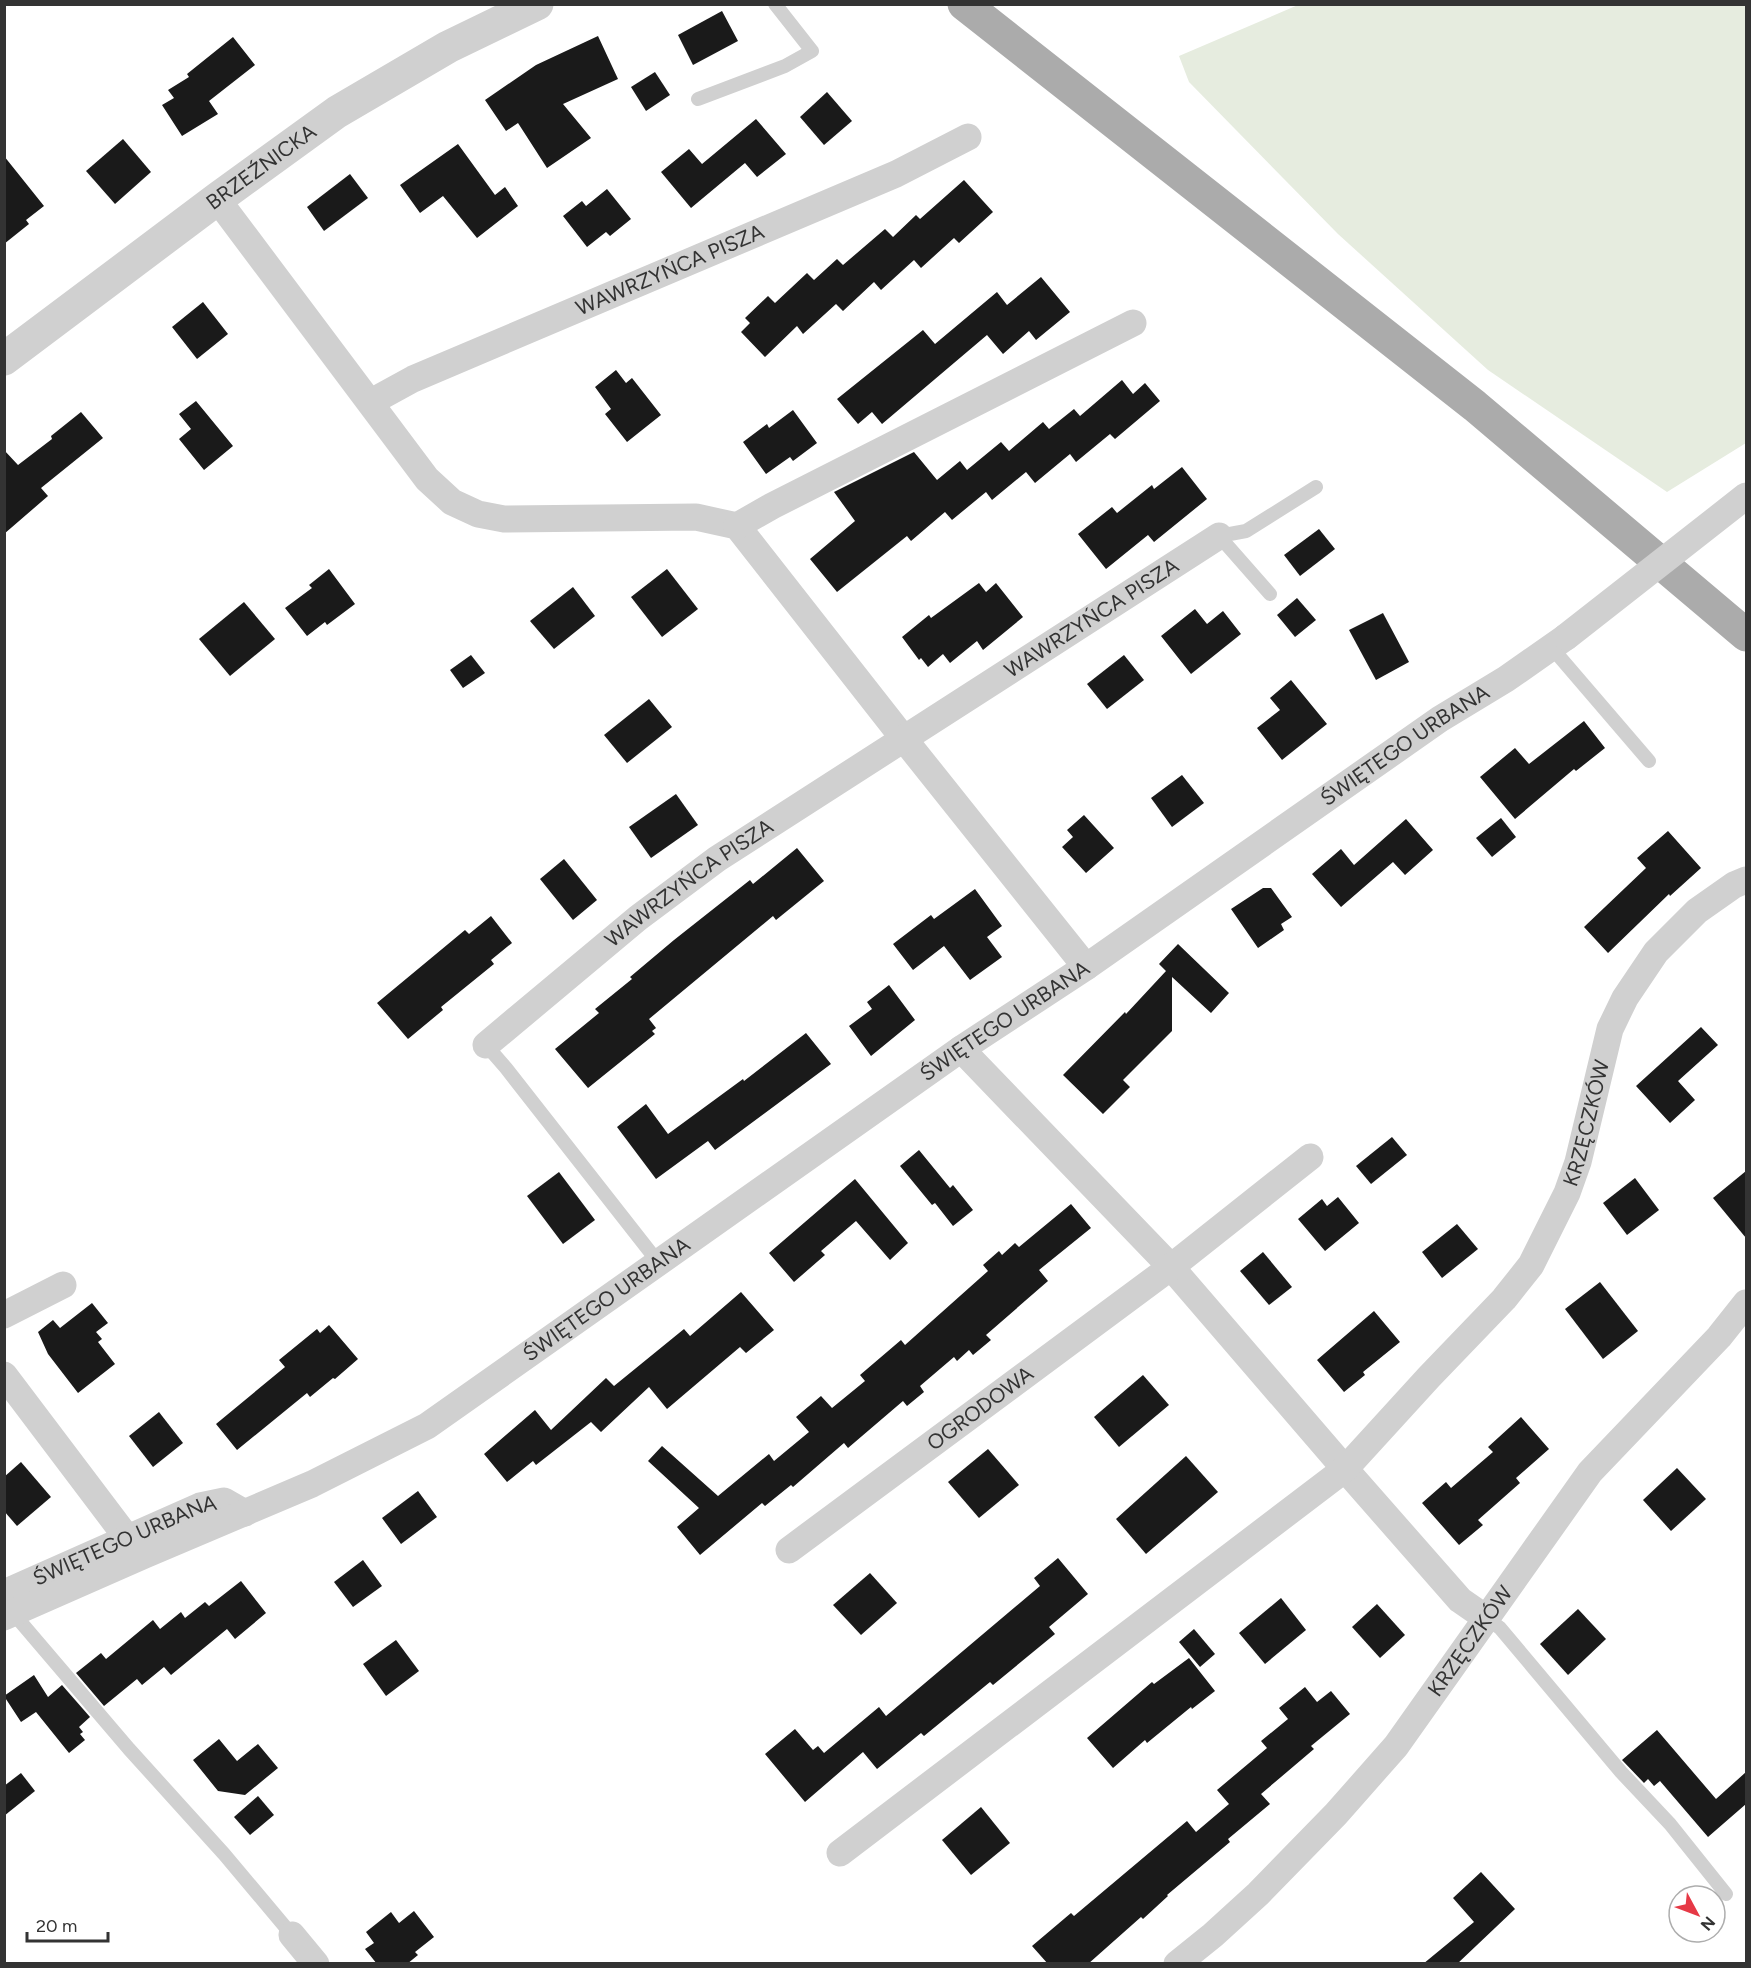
<svg xmlns="http://www.w3.org/2000/svg" width="1751" height="1968" font-family="Figtree,sans-serif">
<style>
.green{fill:#e6ecdf}
.building{fill:#1a1a1a}
.lines{fill:none;stroke-linecap:round;stroke-linejoin:round}
.service{stroke:#d0d0d0;stroke-width:14}
.minor{stroke:#d0d0d0;stroke-width:27}
.tertiary{stroke:#d0d0d0;stroke-width:33}
.primary{stroke:#ababab;stroke-width:33}
.minor-bridge{stroke:#d0d0d0;stroke-width:27}
.labels{text-anchor:middle;stroke-width:6;stroke-linejoin:round;paint-order:stroke}
.street-label{font-size:21px;fill:#333;stroke:#fff}
</style>
<rect width="100%" height="100%" fill="#fff"/>
<path class="green" d="M1298,5H1746V443L1667,492L1488,370L1338,234L1189,82L1179,56Z"/>
<g class="building">
<path d="M722,11L738,41L693,65L678,35Z"/>
<path d="M598,36L618,79L563,104L591,138L547,168L518,123L506,131L485,100L536,65Z"/>
<path d="M233,37L255,65L209,101L218,114L182,136L162,105L174,98L168,90L189,77L187,74Z"/>
<path d="M655,72L670,95L646,111L631,87Z"/>
<path d="M827,92L852,121L824,145L800,117Z"/>
<path d="M756,119L786,154L757,177L745,163L691,208L661,172L689,149L702,164Z"/>
<path d="M123,139L151,172L115,204L86,171Z"/>
<path d="M458,144L495,195L505,187L518,206L477,238L443,196L420,213L400,185Z"/>
<path d="M4,156L44,206L26,220L29,224L4,244Z"/>
<path d="M350,174L368,198L324,231L307,207Z"/>
<path d="M964,180L993,212L959,243L954,238L921,268L914,260L881,290L874,282L843,311L836,304L803,334L797,326L765,357L741,332L750,323L745,318L768,296L775,303L807,273L814,280L837,259L843,265L885,229L893,237L916,215L920,219Z"/>
<path d="M607,189L631,219L610,236L606,232L587,247L563,216L582,201L586,206Z"/>
<path d="M1041,277L1070,312L1036,340L1029,331L1003,354L987,335L882,424L872,412L858,424L837,399L923,330L935,344L997,292L1007,305Z"/>
<path d="M203,302L228,334L197,359L172,327Z"/>
<path d="M616,370L626,383L632,378L661,415L627,442L605,414L611,409L595,387Z"/>
<path d="M1122,380L1133,394L1145,383L1160,401L1115,439L1110,434L1076,462L1070,454L1035,483L1026,472L992,500L986,492L952,520L945,512L911,541L907,536L837,592L810,559L855,521L834,492L914,452L937,480L960,461L967,470L1001,442L1009,451L1043,422L1049,429L1074,409L1080,416Z"/>
<path d="M196,401L233,446L204,470L179,439L191,429L179,414Z"/>
<path d="M793,410L817,443L793,461L790,457L766,474L743,442L767,424L769,428Z"/>
<path d="M81,412L103,438L41,488L48,496L4,534V450L18,465L52,439L51,436Z"/>
<path d="M1182,467L1207,499L1154,542L1148,535L1106,569L1078,534L1112,507L1117,513L1152,485L1154,489Z"/>
<path d="M1319,529L1335,549L1300,576L1284,555Z"/>
<path d="M329,569L355,604L327,625L325,622L307,636L285,608L312,588L309,585Z"/>
<path d="M667,569L698,609L662,637L631,597Z"/>
<path d="M979,583L986,592L996,583L1023,617L983,650L977,641L950,663L943,654L928,667L921,658L919,660L902,637L929,615L931,618Z"/>
<path d="M573,587L595,616L554,649L530,621Z"/>
<path d="M1297,598L1316,620L1295,637L1277,615Z"/>
<path d="M244,602L275,639L230,676L199,639Z"/>
<path d="M1195,609L1207,624L1223,611L1241,634L1191,674L1161,636Z"/>
<path d="M1383,613L1409,662L1376,680L1349,630Z"/>
<path d="M471,655L485,673L463,688L450,670Z"/>
<path d="M1124,655L1144,680L1107,709L1087,684Z"/>
<path d="M1291,680L1327,724L1282,760L1257,728L1280,710L1270,698Z"/>
<path d="M649,699L672,727L627,763L604,735Z"/>
<path d="M1584,721L1605,748L1576,771L1574,769L1515,819L1480,777L1515,748L1529,764Z"/>
<path d="M1182,775L1204,803L1172,827L1151,798Z"/>
<path d="M676,794L698,825L651,858L629,827Z"/>
<path d="M1084,815L1114,848L1086,873L1062,847L1073,837L1067,830Z"/>
<path d="M1501,818L1516,837L1492,857L1476,838Z"/>
<path d="M1406,819L1433,850L1405,875L1393,862L1341,907L1312,874L1341,849L1354,865Z"/>
<path d="M1668,831L1701,868L1670,896L1669,894L1608,953L1584,927L1646,868L1637,858Z"/>
<path d="M797,848L824,881L776,920L773,916L649,1019L656,1028L652,1031L655,1034L588,1088L555,1049L599,1013L595,1009L632,979L630,977L674,940L750,880L753,884Z"/>
<path d="M564,859L597,900L573,920L540,879Z"/>
<path d="M1263,888H1271L1292,917L1281,924L1284,930L1258,948L1231,909Z"/>
<path d="M975,889L1002,926L987,937L1002,957L970,980L944,946L913,970L893,944L931,915L934,919Z"/>
<path d="M491,916L512,943L491,960L494,964L441,1007L443,1010L408,1039L377,1003L465,930L469,934Z"/>
<path d="M1178,944L1229,993L1211,1013L1172,977V1031L1123,1080L1130,1087L1103,1114L1063,1075L1125,1012L1126,1014L1166,971L1159,964Z"/>
<path d="M889,985L915,1020L871,1056L849,1026L872,1009L867,1002Z"/>
<path d="M1701,1027L1718,1045L1678,1081L1695,1100L1670,1123L1636,1086Z"/>
<path d="M806,1033L831,1064L715,1150L708,1141L656,1179L617,1127L646,1104L668,1134L743,1079L744,1081Z"/>
<path d="M1392,1137L1407,1155L1371,1184L1356,1166Z"/>
<path d="M919,1150L950,1188L953,1185L973,1210L953,1226L935,1203L932,1205L900,1166Z"/>
<path d="M1746,1171V1238L1713,1198Z"/>
<path d="M559,1172L595,1220L563,1244L527,1196Z"/>
<path d="M1635,1178L1659,1210L1627,1235L1603,1203Z"/>
<path d="M855,1179L908,1243L890,1260L856,1221L821,1251L825,1255L794,1282L769,1253Z"/>
<path d="M1338,1197L1359,1223L1325,1251L1298,1219L1322,1199L1327,1206Z"/>
<path d="M1071,1204L1091,1228L1039,1270L1048,1281L986,1335L991,1340L973,1355L969,1350L957,1361L954,1357L920,1386L924,1392L907,1406L903,1401L848,1448L844,1443L793,1487L791,1485L765,1506L762,1503L700,1555L677,1527L699,1508L648,1461L662,1446L718,1496L769,1454L774,1461L809,1432L796,1417L821,1396L832,1408L865,1381L860,1375L901,1340L905,1345L988,1271L983,1265L999,1251L1002,1255L1015,1243L1019,1247Z"/>
<path d="M1457,1224L1478,1249L1442,1278L1422,1252Z"/>
<path d="M1263,1252L1292,1287L1269,1305L1240,1271Z"/>
<path d="M1600,1282L1638,1331L1603,1359L1565,1309Z"/>
<path d="M741,1292L774,1330L746,1353L740,1347L667,1409L649,1387L601,1432L591,1422L536,1465L533,1461L507,1482L484,1454L535,1410L551,1430L606,1378L614,1386L684,1329L690,1336Z"/>
<path d="M92,1303L108,1323L96,1332L102,1339L98,1342L115,1364L78,1393L48,1354L38,1332L53,1320L60,1328Z"/>
<path d="M1374,1311L1400,1342L1363,1372L1365,1375L1344,1392L1317,1360Z"/>
<path d="M329,1325L358,1359L335,1379L333,1378L310,1397L307,1393L237,1450L216,1424L285,1367L279,1360L317,1329L320,1333Z"/>
<path d="M1143,1375L1169,1405L1119,1447L1094,1417Z"/>
<path d="M159,1412L183,1443L153,1467L129,1436Z"/>
<path d="M1521,1417L1549,1449L1516,1478L1520,1483L1478,1520L1483,1525L1459,1545L1422,1503L1446,1482L1451,1488L1493,1452L1488,1447Z"/>
<path d="M988,1449L1019,1485L979,1518L948,1482Z"/>
<path d="M1186,1456L1218,1492L1146,1554L1116,1519Z"/>
<path d="M21,1462L51,1497L17,1526L4,1511V1477Z"/>
<path d="M1677,1468L1706,1499L1671,1531L1643,1500Z"/>
<path d="M418,1491L437,1517L401,1544L382,1518Z"/>
<path d="M1058,1558L1088,1594L1049,1627L1055,1634L993,1685L990,1682L924,1736L921,1733L877,1769L863,1752L805,1802L765,1754L795,1729L813,1750L818,1746L824,1753L879,1707L886,1716L1040,1586L1034,1578Z"/>
<path d="M363,1560L382,1586L353,1607L334,1582Z"/>
<path d="M870,1573L897,1603L861,1635L833,1605Z"/>
<path d="M241,1581L266,1613L235,1639L227,1629L171,1675L164,1667L142,1685L137,1679L104,1706L76,1673L101,1653L106,1659L153,1620L160,1629L181,1612L185,1618L205,1602L209,1606Z"/>
<path d="M1281,1598L1306,1630L1265,1664L1239,1633Z"/>
<path d="M1377,1604L1405,1635L1380,1658L1352,1627Z"/>
<path d="M1578,1609L1606,1639L1568,1675L1540,1644Z"/>
<path d="M1194,1629L1215,1654L1200,1667L1179,1642Z"/>
<path d="M396,1640L419,1671L386,1696L363,1664Z"/>
<path d="M1189,1658L1215,1691L1192,1709L1191,1707L1147,1743L1145,1740L1113,1768L1087,1738L1152,1682L1154,1684Z"/>
<path d="M34,1675L48,1697L62,1685L90,1717L79,1727L83,1732L80,1734L85,1740L69,1753L36,1712L21,1722L4,1696Z"/>
<path d="M1305,1687L1317,1702L1331,1691L1350,1714L1311,1746L1314,1749L1261,1794L1270,1804L1228,1839L1230,1842L1167,1895L1168,1896L1143,1919L1141,1917L1088,1964H1048L1032,1946L1071,1913L1074,1916L1187,1821L1196,1832L1229,1804L1217,1790L1267,1748L1261,1741L1288,1719L1279,1708Z"/>
<path d="M1657,1730L1716,1799L1746,1772V1804L1708,1837L1660,1781L1654,1786L1648,1779L1644,1783L1622,1760Z"/>
<path d="M219,1739L237,1761L258,1744L278,1768L245,1795L218,1791L193,1760Z"/>
<path d="M21,1773L35,1791L4,1816V1786Z"/>
<path d="M258,1796L274,1815L250,1835L234,1817Z"/>
<path d="M981,1807L1010,1843L971,1875L942,1840Z"/>
<path d="M1481,1872L1515,1909L1457,1964H1423L1474,1922L1453,1898Z"/>
<path d="M414,1911L434,1937L415,1952L418,1955L407,1964H377L365,1949L374,1943L366,1932L391,1912L399,1923Z"/>
</g>
<g class="lines">
<g class="service">
<path d="M698,99L785,66L812,51L775,4"/>
<path d="M1270,594L1219,536L1246,531L1316,487"/>
<path d="M1552,648L1649,761"/>
<path d="M486,1045L506,1068L658,1262"/>
<path d="M13,1613L129,1749L224,1854L292,1935"/>
<path d="M1486,1618L1500,1628L1621,1772L1670,1824L1726,1894"/>
</g>
<g class="minor">
<path d="M217,199L427,479L452,502L478,514L504,519L696,517L737,526L904,739L1086,967"/>
<path id="s1" d="M371,402L413,379L896,174L968,137"/>
<path d="M737,526L772,506L1133,323"/>
<path id="s2" d="M486,1045L638,918L717,859L1219,536"/>
<path d="M961,1049L1171,1267L1345,1469L1460,1600L1486,1618"/>
<path d="M4,1315L63,1285"/>
<path d="M4,1375L128,1539"/>
<path id="s3" d="M789,1550L1171,1267L1310,1157"/>
<path id="s4" d="M4,1593L200,1506L224,1501L245,1513"/>
<path id="s5" d="M4,1617L145,1555L312,1484L427,1426L961,1049L1086,967L1440,719L1506,679L1566,637"/>
<path id="s6" d="M840,1853L1345,1469L1429,1377L1504,1299L1531,1265L1567,1193L1578,1162L1610,1029L1625,998L1656,952L1697,911L1734,885L1746,880"/>
<path d="M292,1935L316,1964"/>
<path id="s7" d="M1177,1964L1213,1935L1258,1894L1336,1814L1396,1746L1590,1472L1719,1337L1746,1303"/>
</g>
<path class="tertiary" id="s8" d="M4,359L217,199L337,112L448,47L537,4"/>
<path class="primary" d="M964,4L1475,406L1746,635"/>
<path class="minor-bridge" d="M1566,637L1746,496"/>
</g>
<g class="labels">
<g class="street-label">
<text dy="7" stroke="none"><textPath href="#s8" startOffset="321">BRZEŹNICKA</textPath></text>
<text dy="7" stroke="none"><textPath href="#s1" startOffset="327">WAWRZYŃCA PISZA</textPath></text>
<text dy="7" stroke="none"><textPath href="#s2" startOffset="742">WAWRZYŃCA PISZA</textPath></text>
<text dy="7" stroke="none"><textPath href="#s5" startOffset="1656">ŚWIĘTEGO URBANA</textPath></text>
<text dy="7" stroke="none"><textPath href="#s2" startOffset="260">WAWRZYŃCA PISZA</textPath></text>
<text dy="7" stroke="none"><textPath href="#s5" startOffset="1170">ŚWIĘTEGO URBANA</textPath></text>
<text dy="7" stroke="none"><textPath href="#s6" startOffset="1064">KRZĘCZKÓW</textPath></text>
<text dy="7" stroke="none"><textPath href="#s5" startOffset="684">ŚWIĘTEGO URBANA</textPath></text>
<text dy="7" stroke="none"><textPath href="#s3" startOffset="238">OGRODOWA</textPath></text>
<text dy="7" stroke="none"><textPath href="#s4" startOffset="132">ŚWIĘTEGO URBANA</textPath></text>
<text dy="7" stroke="none"><textPath href="#s7" startOffset="438">KRZĘCZKÓW</textPath></text>
</g>
</g>
<rect width="1751" height="1968" fill="none" stroke="#333333" stroke-width="12"/>
<g transform="translate(1697 1914) rotate(131)"><circle r="28" fill="#ffffff" stroke="#adadad" stroke-width="1.5"/>
<path d="M0-4.5L10 22L0 15L-10 22Z" fill="#e63946"/>
<text y="-9" font-size="16" font-weight="bold" text-anchor="middle" fill="#333333">N</text>
</g>
<path d="M27 1932v9h81v-9" fill="none" stroke="#333333" stroke-width="3"/>
<text x="36" y="1932" font-size="18" fill="#333333" stroke="#ffffff" stroke-width="4.5" paint-order="stroke">20 m</text>
</svg>
